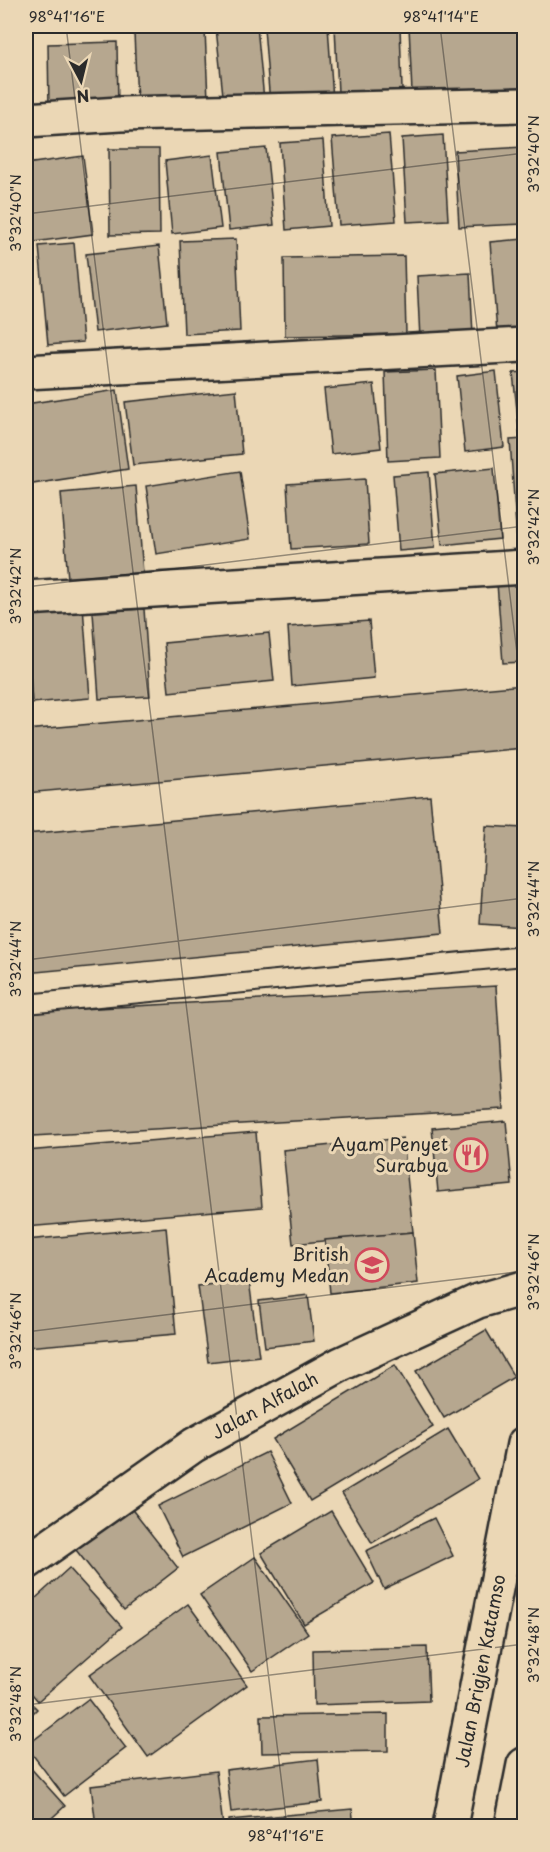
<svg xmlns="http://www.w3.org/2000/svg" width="550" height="1852" font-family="'Playpen Sans',sans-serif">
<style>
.building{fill:#b6a78f;stroke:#2b2b2b;stroke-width:1.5}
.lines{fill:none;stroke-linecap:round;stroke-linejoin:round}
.lane-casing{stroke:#2b2b2b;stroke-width:22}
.street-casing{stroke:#2b2b2b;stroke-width:38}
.secondary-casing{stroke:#2b2b2b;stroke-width:38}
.primary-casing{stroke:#2b2b2b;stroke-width:38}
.lane{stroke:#ebd7b5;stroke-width:18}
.street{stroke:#ebd7b5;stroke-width:33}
.secondary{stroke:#ebd7b5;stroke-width:33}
.primary{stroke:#ebd7b5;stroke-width:33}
.ticks{fill:none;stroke:#2b2b2b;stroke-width:1.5;stroke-opacity:0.45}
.labels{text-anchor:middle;stroke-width:6;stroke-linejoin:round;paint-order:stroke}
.poi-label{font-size:18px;fill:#2b2b2b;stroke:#ebd7b5;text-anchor:end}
.street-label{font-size:18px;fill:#2b2b2b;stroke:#ebd7b5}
.neatline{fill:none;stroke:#2b2b2b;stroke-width:2}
.ticks-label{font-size:15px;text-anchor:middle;fill:#2b2b2b}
</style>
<rect width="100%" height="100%" fill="#ebd7b5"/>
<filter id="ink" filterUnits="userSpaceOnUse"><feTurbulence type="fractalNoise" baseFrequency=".0167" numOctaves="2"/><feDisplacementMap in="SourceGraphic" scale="12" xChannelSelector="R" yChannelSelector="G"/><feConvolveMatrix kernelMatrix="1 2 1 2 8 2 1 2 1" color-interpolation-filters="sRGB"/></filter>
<g filter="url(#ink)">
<g class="building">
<path d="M243,26H257L264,100L224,105L216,28Z"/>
<path d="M293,26H328L333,100L270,104L264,28Z"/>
<path d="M335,26H400L402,90L338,93Z"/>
<path d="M409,26H520L523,87L412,93Z"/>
<path d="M205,30L208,100L137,103L134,33Z"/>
<path d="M28,39L35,106L26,107V40Z"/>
<path d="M117,42L118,107L49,109L48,44Z"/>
<path d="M389,134L396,221L339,225L332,138Z"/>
<path d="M443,135L448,220L407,222L402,138Z"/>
<path d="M323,140L329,226L286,230L280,143Z"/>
<path d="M524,147V224L459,227L455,151Z"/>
<path d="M266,148L274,225L229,230L221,152Z"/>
<path d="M109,149H159L160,234L110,235Z"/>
<path d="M212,155L221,228L172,234L165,161Z"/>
<path d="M83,156L93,234L27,243L26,164Z"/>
<path d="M236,239L240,331L184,334L180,241Z"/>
<path d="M524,239V331L497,333L490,242Z"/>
<path d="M74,243L83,342L48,345L39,246Z"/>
<path d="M159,246L167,323L95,332L86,254Z"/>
<path d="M26,254H28L31,348H26Z"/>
<path d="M404,256L406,334L285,336L284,258Z"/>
<path d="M470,273L473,336L420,339L417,276Z"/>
<path d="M436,370L440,458L388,461L385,372Z"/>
<path d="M496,371L504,447L465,452L457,376Z"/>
<path d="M524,372V437L520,438L513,373Z"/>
<path d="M374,384L381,448L331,454L324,389Z"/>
<path d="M117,390L128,469L26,485V404Z"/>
<path d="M236,390L242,454L133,465L125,402Z"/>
<path d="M524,439V542H517L510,440Z"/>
<path d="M494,468L500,539L442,545L435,474Z"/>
<path d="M240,471L250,539L156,554L146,486Z"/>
<path d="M429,472L435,548L399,551L393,475Z"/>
<path d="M365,479L369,544L291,549L287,484Z"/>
<path d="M136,486L143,573L68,579L61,493Z"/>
<path d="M524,582V662L503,663L497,583Z"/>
<path d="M83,607L90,698L32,703L26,611Z"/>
<path d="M144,609L150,696L99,699L93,612Z"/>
<path d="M369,621L374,678L292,686L288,627Z"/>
<path d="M269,633L274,681L169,692L164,643Z"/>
<path d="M524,685V748L26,793V730Z"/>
<path d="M430,796L443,933L26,973V834Z"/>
<path d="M486,826L524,828V927L480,924Z"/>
<path d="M496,986L504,1109L33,1136L26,1012Z"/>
<path d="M506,1121L512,1185L438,1192L432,1128Z"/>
<path d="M256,1132L262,1207L26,1227V1151Z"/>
<path d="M403,1138L413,1232L293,1244L283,1150Z"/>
<path d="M166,1227L176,1334L27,1347L26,1240Z"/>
<path d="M413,1232L418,1283L330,1293L325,1240Z"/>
<path d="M249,1280L259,1356L208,1362L198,1286Z"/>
<path d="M308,1295L314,1341L265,1347L259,1301Z"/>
<path d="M486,1330L514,1377L444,1418L416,1371Z"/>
<path d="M395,1365L433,1427L310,1501L273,1439Z"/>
<path d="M448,1429L478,1479L372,1543L342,1493Z"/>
<path d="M267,1452L292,1503L183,1557L158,1506Z"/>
<path d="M130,1507L178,1568L124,1610L76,1550Z"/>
<path d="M331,1511L374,1583L304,1624L261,1553Z"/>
<path d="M434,1518L453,1556L384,1589L366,1551Z"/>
<path d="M255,1557L308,1633L252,1671L200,1595Z"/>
<path d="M69,1568L122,1627L38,1701L26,1687V1607Z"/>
<path d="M188,1604L247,1685L148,1757L89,1675Z"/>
<path d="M427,1647L429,1701L314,1705L313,1650Z"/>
<path d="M26,1698L37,1709L26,1720Z"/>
<path d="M88,1699L126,1748L64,1796L26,1746Z"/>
<path d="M388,1714V1751L262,1753L261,1716Z"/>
<path d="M318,1759L322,1802L231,1812L226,1770Z"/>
<path d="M27,1764L65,1806L43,1826H26Z"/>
<path d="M216,1771L223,1826H96L91,1786Z"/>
<path d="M352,1809L354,1826H229V1820Z"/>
</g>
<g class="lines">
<defs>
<path id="lane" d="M26,1004L524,956"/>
<g id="street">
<path d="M26,120L120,114L524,105"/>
<path d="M26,372L524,345"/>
<path d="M26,598L524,567"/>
</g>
<path id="secondary" d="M26,1563L194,1445L341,1364L478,1301L524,1288"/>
<g id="primary">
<path d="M450,1826L524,1444"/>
<path d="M512,1826L524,1765"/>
</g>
</defs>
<use href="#lane" class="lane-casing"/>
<use href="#street" class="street-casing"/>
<use href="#secondary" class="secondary-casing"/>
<use href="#primary" class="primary-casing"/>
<use href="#lane" class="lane"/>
<use href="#street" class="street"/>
<use href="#secondary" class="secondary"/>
<use href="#primary" class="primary"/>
</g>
</g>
<path class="ticks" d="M66,26L287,1826M440,26L524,710M26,214L524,153M26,587L524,526M26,960L524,898M26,1332L524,1271M26,1705L524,1644"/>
<defs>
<symbol id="restaurant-ring" viewBox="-11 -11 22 22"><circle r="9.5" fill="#ebd7b5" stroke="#d1495b" stroke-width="1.5"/><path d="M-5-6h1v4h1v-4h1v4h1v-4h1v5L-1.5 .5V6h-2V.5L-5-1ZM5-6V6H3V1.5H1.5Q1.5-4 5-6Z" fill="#d1495b"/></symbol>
<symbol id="school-ring" viewBox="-11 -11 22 22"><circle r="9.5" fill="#ebd7b5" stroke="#d1495b" stroke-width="1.5"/><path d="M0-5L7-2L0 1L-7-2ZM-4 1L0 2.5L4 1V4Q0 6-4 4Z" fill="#d1495b"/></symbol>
</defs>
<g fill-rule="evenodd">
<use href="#restaurant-ring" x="452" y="1136" width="38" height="38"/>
<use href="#school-ring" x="353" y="1246" width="38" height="38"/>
</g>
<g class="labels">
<g class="poi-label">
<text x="448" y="1151">Ayam Penyet<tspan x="448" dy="21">Surabya</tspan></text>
<text x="349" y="1261">British<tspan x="349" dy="21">Academy Medan</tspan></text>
</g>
<g class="street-label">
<text transform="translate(265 1406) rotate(-29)" y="6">Jalan Alfalah</text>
<text transform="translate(481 1671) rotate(-79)" y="6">Jalan Brigjen Katamso</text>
</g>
</g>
<rect width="550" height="1852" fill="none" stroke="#ebd7b5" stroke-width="66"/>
<g transform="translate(81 81) rotate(173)" stroke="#ebd7b5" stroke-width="4.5" paint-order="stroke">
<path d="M0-4.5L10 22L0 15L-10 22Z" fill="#2b2b2b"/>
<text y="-9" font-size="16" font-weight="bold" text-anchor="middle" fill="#2b2b2b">N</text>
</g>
<rect x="33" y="33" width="484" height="1786" class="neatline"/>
<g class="ticks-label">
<text x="67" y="22">98°41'16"E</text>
<text x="441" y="22">98°41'14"E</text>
<text transform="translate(534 154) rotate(-90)" y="5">3°32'40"N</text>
<text transform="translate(16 213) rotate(-90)" y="5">3°32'40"N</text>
<text transform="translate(534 527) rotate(-90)" y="5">3°32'42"N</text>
<text transform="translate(16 586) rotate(-90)" y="5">3°32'42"N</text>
<text transform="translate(534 899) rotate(-90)" y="5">3°32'44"N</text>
<text transform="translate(16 959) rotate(-90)" y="5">3°32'44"N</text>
<text transform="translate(534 1272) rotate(-90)" y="5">3°32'46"N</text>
<text transform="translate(16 1331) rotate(-90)" y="5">3°32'46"N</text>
<text transform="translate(534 1645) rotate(-90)" y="5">3°32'48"N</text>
<text transform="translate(16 1704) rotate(-90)" y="5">3°32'48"N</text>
<text x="286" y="1841">98°41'16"E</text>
</g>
</svg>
